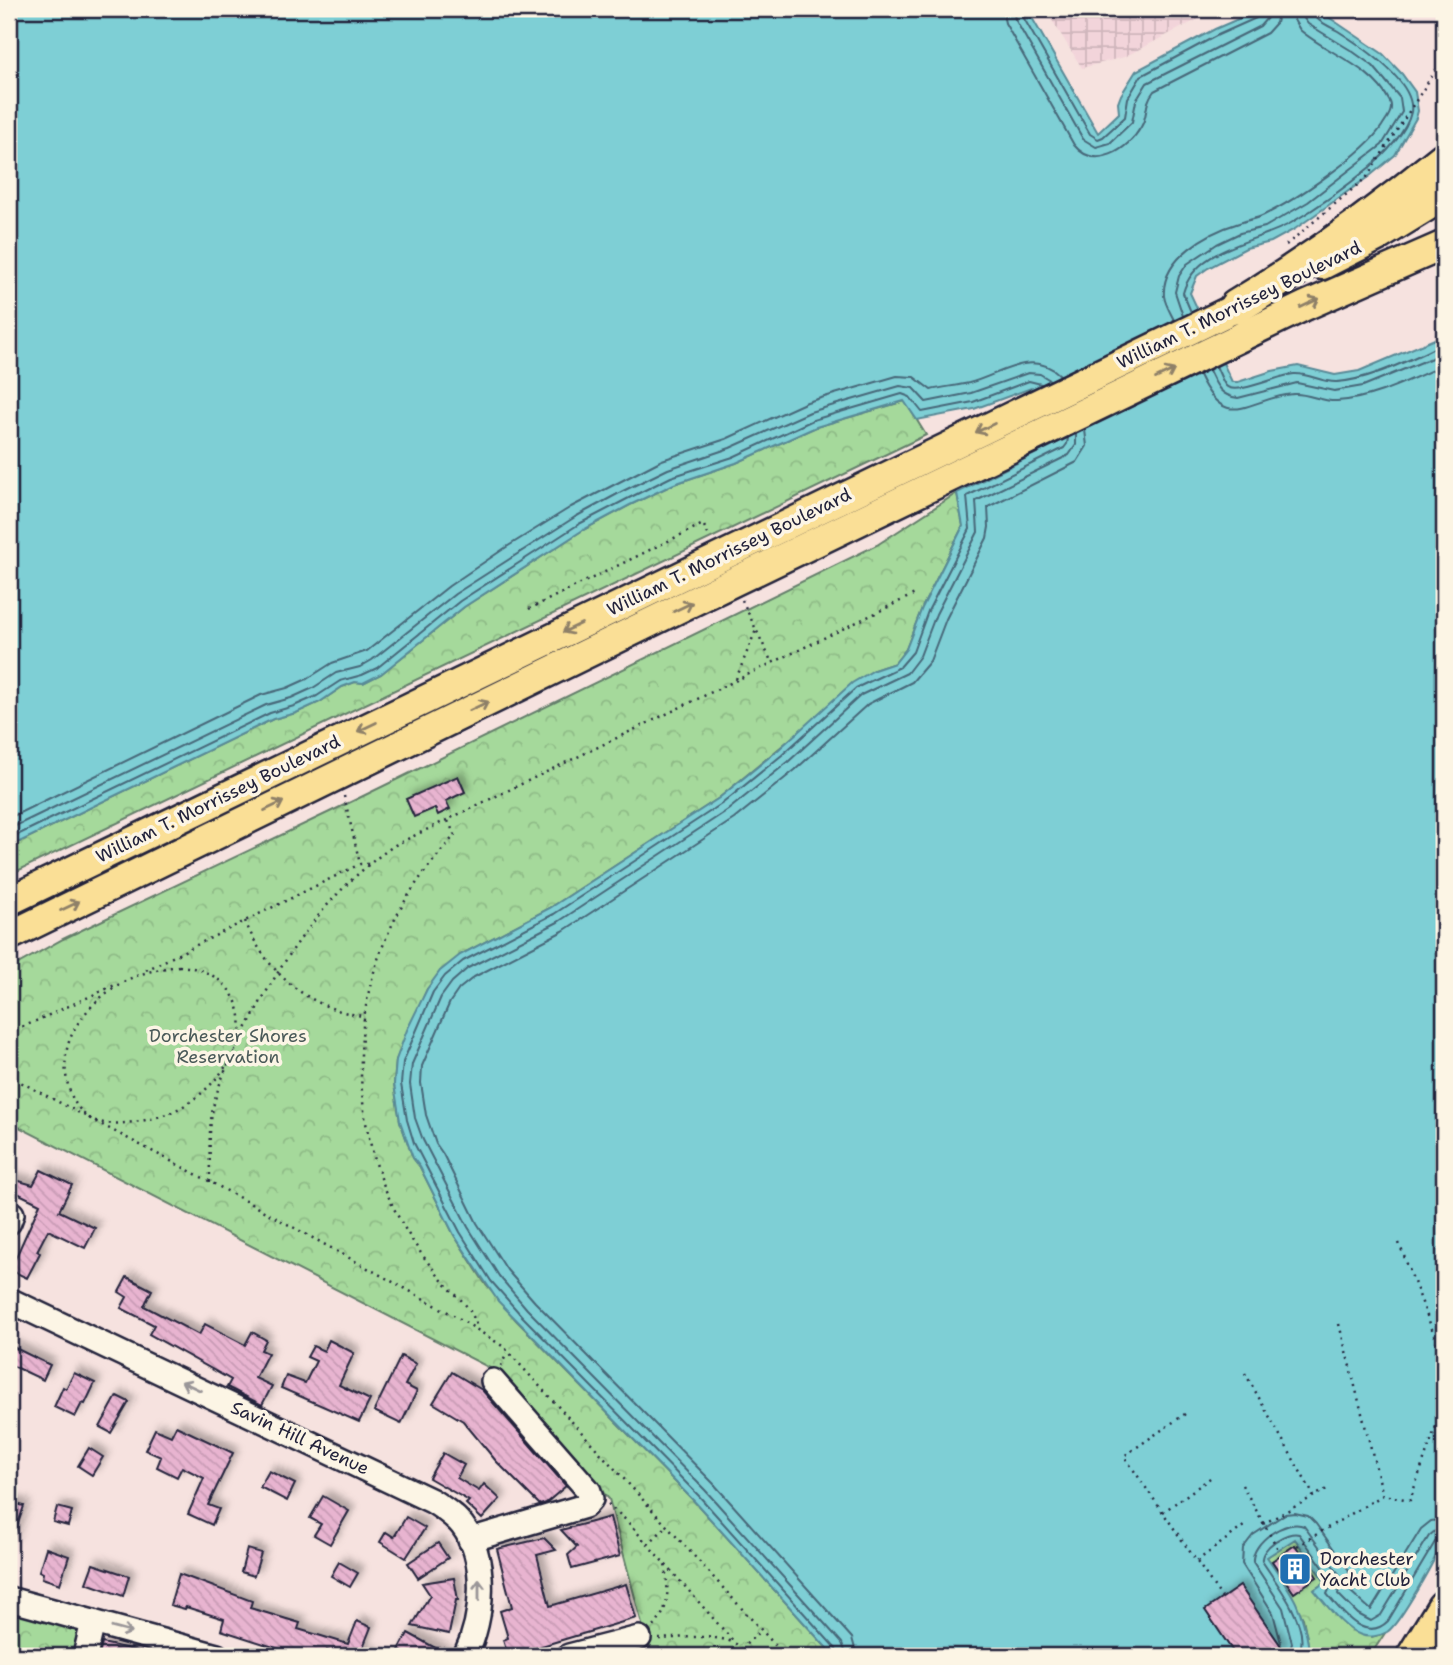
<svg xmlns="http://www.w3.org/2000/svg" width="1453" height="1665" font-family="'Shantell Sans',sans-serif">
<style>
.industrial{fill:url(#industrial-grid)}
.park{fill:url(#park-crowns);stroke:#647e6b;stroke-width:2}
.water{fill:#7ecfd5;stroke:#598a97;stroke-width:2}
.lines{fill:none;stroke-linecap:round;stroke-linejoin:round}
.shore{stroke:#476779;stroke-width:2}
.building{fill:url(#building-back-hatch);stroke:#22223b;stroke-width:2;filter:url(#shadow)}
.minor-casing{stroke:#22223b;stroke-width:28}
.major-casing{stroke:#22223b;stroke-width:33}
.highway-casing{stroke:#22223b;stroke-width:38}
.path{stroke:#22223b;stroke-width:2.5;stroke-dasharray:2 5;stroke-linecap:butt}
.minor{stroke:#fcf5e5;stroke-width:23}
.major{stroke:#fadf96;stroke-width:28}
.highway{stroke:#fadf96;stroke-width:33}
.oneway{stroke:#8e8068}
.oneway2{stroke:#9a9698}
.labels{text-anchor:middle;stroke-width:7;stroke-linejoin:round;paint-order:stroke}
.street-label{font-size:18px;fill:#22223b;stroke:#fcf5e5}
.park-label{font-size:18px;fill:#495958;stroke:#fcf5e5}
.poi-label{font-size:18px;fill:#22223b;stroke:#fcf5e5;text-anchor:start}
</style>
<defs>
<pattern id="industrial-grid" width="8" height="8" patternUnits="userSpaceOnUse" patternTransform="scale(1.75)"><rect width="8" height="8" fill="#f2d4da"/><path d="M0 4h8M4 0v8" fill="none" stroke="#cfb6bc"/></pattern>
<pattern id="park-crowns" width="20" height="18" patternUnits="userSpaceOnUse" patternTransform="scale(1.75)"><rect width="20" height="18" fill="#a5d99b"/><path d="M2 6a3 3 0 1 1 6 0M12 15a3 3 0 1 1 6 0" fill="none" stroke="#8eba86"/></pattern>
<pattern id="building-back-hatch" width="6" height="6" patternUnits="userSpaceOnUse" patternTransform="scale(1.75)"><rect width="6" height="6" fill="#e8b4d0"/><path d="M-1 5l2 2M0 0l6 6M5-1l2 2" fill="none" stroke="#c79ab4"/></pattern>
<filter id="shadow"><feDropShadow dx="5.5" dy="-5.5" stdDeviation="3.5" flood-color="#0004"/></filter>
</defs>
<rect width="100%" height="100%" fill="#f6e2df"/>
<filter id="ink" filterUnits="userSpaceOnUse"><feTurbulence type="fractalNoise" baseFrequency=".0143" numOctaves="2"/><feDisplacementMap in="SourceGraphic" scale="14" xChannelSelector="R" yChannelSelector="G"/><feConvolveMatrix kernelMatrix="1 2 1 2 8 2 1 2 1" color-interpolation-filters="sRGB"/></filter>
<g filter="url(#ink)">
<path class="industrial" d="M1045,9H1218L1124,57L1082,68Z"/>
<g class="park">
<path d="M905,401L926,435L9,875V847L273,719L296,713L320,702L342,687L355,682L363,683L381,674L464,607L583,530L630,505L674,484L736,463L816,427Z"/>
<path d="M957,493L963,526L922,608L906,649L895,663L874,670L719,798L550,908L460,955L427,989L396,1060L394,1084L400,1121L413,1158L420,1167L454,1235L486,1285L516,1320L694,1501L834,1656H662L659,1647H648L609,1499L494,1370L9,1122V969L63,939L359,798L877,545Z"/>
<path d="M1295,1538L1326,1582L1315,1589L1372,1637L1385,1633L1370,1656H1303L1309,1649L1303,1618L1267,1557Z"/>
<path d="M9,1611L78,1630L72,1656H9Z"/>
</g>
<path class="water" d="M9,9H1027L1098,133L1119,113L1118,103L1121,95L1136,71L1215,29L1261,9H1312L1327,16L1383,54L1402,74L1415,92L1418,111L1416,118L1395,155L1371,175L1295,229L1271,242L1246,248L1208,268L1197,276L1190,293L1232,382H1238L1272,371L1298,366L1335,375L1359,371L1444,335V1539C1437,1556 1400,1624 1387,1632C1380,1636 1369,1638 1361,1635C1342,1628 1327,1605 1314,1590L1325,1582L1295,1539L1267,1557C1292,1593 1302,1605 1309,1649L1303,1656H834L694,1501L498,1301L454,1235L420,1167L413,1158L400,1121L394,1084L396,1060L407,1030L427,989L440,971L460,955L550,908L719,798L778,750L852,683L874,670L895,663L906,649L922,608L963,526L957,493L1061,441L1040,393L1031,388L974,409L917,420L904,401L816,427L736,463L674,484L630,505L583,530L464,607L381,674L363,683L355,682L342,687L320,702L296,713L273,719L9,847Z"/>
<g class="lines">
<g class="shore">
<path d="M1002,9L1005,23L1074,145C1095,171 1128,150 1141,127C1149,114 1143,105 1154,91L1267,33L1276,23L1279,9"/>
<path d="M1013,9L1015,19L1083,139L1096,147L1110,143L1132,122L1136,101L1147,83L1260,26L1267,18L1269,9"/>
<path d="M1021,9L1022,15L1090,134L1098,139L1103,137L1125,117L1128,98L1141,76L1218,35L1256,18L1260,9"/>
<path d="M1191,312L1183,293C1195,247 1256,243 1291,223C1318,207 1346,187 1370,167C1384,155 1407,132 1411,112C1416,82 1360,45 1338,31C1329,26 1313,20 1311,9"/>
<path d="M1183,316L1175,292L1179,276L1187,264L1217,244L1240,233L1265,227L1308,202L1382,145L1402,112L1400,98L1373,66L1352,51L1308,24L1303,17L1302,9"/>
<path d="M1174,320C1170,312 1165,304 1164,296C1161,258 1209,232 1239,223C1247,220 1256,219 1264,215C1294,201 1365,153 1382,126C1386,119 1394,111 1390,102C1372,66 1328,54 1300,30L1294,20L1292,9"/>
<path d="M1216,366C1219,372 1222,381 1226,386C1236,396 1279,375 1294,374C1308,373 1323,383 1337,382C1370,380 1415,358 1444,343"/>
<path d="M1209,370C1216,385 1220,396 1238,398L1297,383L1334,391L1363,386L1444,353"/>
<path d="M1199,375C1227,435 1249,397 1294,394C1308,393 1322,402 1337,401C1374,399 1411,379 1444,365"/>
<path d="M9,818L261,695L287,688L307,679L332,663L367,651L449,586L505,548L571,507L662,460L726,439L807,402L897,376L914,377L931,390C943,387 956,386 969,383C1000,375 1032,348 1060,375"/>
<path d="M9,829L266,705L291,698L313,688L336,673L360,667L372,660L455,594L575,517L623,491L668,469L730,448L810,412L900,386L913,388L926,402L971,393L1028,373L1040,374L1050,380"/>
<path d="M9,839L270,713L294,706L317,696L340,681L362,675L377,668L460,601L579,524L627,499L671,477L733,457L813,420L902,394L910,397L922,412L973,402L1029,381L1041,384"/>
<path d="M1281,1643L1273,1613L1242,1564L1243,1548L1253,1535L1285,1514L1295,1513L1308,1516L1316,1524L1348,1569L1351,1580V1592L1371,1610L1421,1529L1431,1521L1444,1519"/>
<path d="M838,1656L836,1649L699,1496L521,1315L491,1281L460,1232L414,1143L407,1120L401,1084L403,1062L433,992L445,976L463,961L554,914L723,803L782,755L856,688L900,667L913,652L928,611L970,529L967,496L1064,448L1067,444L1068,438"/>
<path d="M847,1656L842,1643L705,1490L527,1309L499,1276L468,1227L423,1140L415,1118L410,1084L412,1064L441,997L452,982L468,968L558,922L728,810L788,762L861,695L907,673L920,656L936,614L978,532L976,501L1069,455L1076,445V434"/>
<path d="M857,1656L852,1638L713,1483L535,1302L507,1270L477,1223L443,1154L436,1144L426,1115L421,1083L422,1066L450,1002L459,989L474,977L563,931L734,819L795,770L868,704L912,682L930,661L946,619L987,538L989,527L988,507L1077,462L1087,446L1085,430"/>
<path d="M1289,1656L1292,1643L1283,1608L1253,1562C1251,1542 1287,1518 1304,1526L1339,1574L1341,1582L1338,1594L1358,1614L1371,1621L1381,1615L1429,1536L1435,1531L1444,1529"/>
<path d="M1298,1656C1298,1653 1300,1650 1301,1646C1306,1620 1275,1581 1262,1561C1260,1548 1287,1530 1299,1534L1331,1578L1332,1583L1327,1594C1341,1611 1365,1644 1388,1621L1435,1542L1444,1538"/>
</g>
</g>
<g class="building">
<path d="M458,776L465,792L446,801L450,809L438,815L435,808L414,817L406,799Z"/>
<path d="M41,1170L72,1185L59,1211L95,1228L85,1248L48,1230L37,1251L40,1253L27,1278L10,1270L40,1204L9,1189V1178L33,1185Z"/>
<path d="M127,1277L152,1290L144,1306L199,1335L205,1324L245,1345L252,1332L266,1340L261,1350L268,1353L255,1378L272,1386L262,1405L227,1387L231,1380L149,1334L154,1325L121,1308L127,1297L119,1292Z"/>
<path d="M329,1340L354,1353L339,1385L370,1400L359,1422L281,1388L286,1376L305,1383L316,1361L307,1357L313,1346L324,1351Z"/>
<path d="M9,1345L50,1365L43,1380L9,1364Z"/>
<path d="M401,1356L416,1364L405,1385L417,1391L401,1424L374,1411Z"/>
<path d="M452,1372L482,1390L566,1486L546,1503L540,1505L496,1461L463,1421L433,1403Z"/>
<path d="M74,1373L95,1383L85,1404L82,1403L75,1417L54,1407L63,1387L66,1389Z"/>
<path d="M117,1396L129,1402L111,1433L100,1427Z"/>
<path d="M176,1426L233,1453L208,1505L219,1509L212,1525L188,1514L204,1478L182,1467L177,1477L157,1467L161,1457L145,1450L155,1429L171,1436Z"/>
<path d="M89,1448L103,1457L92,1475L78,1466Z"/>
<path d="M443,1453L464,1465L457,1478L479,1491L484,1484L500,1499L482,1519L466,1504L469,1501L429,1478Z"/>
<path d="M269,1471L295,1484L287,1501L260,1487Z"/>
<path d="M323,1496L349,1511L330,1544L314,1535L321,1524L310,1518Z"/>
<path d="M9,1502L24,1506L11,1544H9Z"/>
<path d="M57,1507L72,1511L68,1526L53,1522Z"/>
<path d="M406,1517L425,1528L406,1558L380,1542L386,1532L394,1537Z"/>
<path d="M610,1517L620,1556L572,1569L568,1555L577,1547L561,1530Z"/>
<path d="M544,1538L556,1550L537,1555L550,1606L626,1584L636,1618L508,1656L503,1640L508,1638L500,1611L512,1607L497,1549Z"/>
<path d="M438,1543L448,1558L418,1578L408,1563Z"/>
<path d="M1295,1545L1317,1577L1294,1593L1272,1561Z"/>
<path d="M46,1548L69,1556L60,1584L42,1578L43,1573L39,1571Z"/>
<path d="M247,1549L261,1553L254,1576L241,1572Z"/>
<path d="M339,1562L358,1573L350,1587L331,1576Z"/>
<path d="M93,1564L129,1576L123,1596L86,1583Z"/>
<path d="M179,1574L252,1601L250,1608L300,1623L298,1629L348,1644L357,1621L371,1627L362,1650L377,1656H343L327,1650L325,1656H301L221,1630L224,1619L186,1607L185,1609L170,1605Z"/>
<path d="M454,1578L458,1600H456L449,1634L412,1626L430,1595L422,1583Z"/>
<path d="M1240,1586L1283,1649L1271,1656H1236L1205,1610Z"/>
<path d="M408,1633L450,1656H410L399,1650Z"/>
<path d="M102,1643L139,1651L138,1656H99Z"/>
</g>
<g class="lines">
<defs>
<g id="minor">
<path d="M9,1222L12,1214"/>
<path d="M9,1300L432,1501C443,1508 454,1515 462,1525C489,1560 483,1619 465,1656"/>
<path d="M470,1540L585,1506L591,1499L589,1491L493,1381"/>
<path d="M9,1599L217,1656"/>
<path d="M85,1656L93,1622"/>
<path d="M569,1656L639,1638"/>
</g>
<g id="major">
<path d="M1322,265L1379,236L1444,196"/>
<path d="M9,901L1254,299"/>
<path d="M9,936L733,582L1305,306L1444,245"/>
</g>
<g id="highway">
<path d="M1236,307C1309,263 1378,213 1444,159"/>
<path d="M1414,1656L1444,1607"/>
</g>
</defs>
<use href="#minor" class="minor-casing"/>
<use href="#major" class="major-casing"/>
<use href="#highway" class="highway-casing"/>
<g class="path">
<path d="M1286,245L1367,177L1444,57"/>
<path d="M742,600L772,663"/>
<path d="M529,609L703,524L710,538"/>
<path d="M736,679L756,630"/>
<path d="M344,796L360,864"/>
<path d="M448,821L455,835C435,858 416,881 401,908C346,1005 348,1131 404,1227C415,1246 428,1263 441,1279C455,1296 473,1306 477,1329"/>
<path d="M245,921C266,972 308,1009 364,1016"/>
<path d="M179,966C221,968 251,1002 237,1045C230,1065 211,1087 194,1099C174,1114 149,1121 125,1123C115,1124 102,1124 93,1120C68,1108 61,1069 68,1045C75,1020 97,998 118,985C138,973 157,969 179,966Z"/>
<path d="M146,970L360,864H369"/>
<path d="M9,1031L27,1025L115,985"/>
<path d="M9,1076L207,1180L457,1317L504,1347L785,1656"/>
<path d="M210,1182C210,1157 208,1132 213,1108C219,1079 233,1054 246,1029C283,958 327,891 395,845L917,593"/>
<path d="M1399,1243L1444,1360"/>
<path d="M1339,1324L1383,1495"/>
<path d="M501,1366L507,1353"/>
<path d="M1245,1373L1314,1496"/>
<path d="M1185,1414L1124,1456L1222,1598"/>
<path d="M1242,1485L1278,1549"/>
<path d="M608,1504L627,1521L735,1643"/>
<path d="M1163,1512L1213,1476"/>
<path d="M1263,1524L1329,1488"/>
<path d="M648,1544L666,1527"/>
<path d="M1297,1546L1383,1495L1410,1500L1444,1404"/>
<path d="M1197,1561L1244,1526"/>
<path d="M654,1627C671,1606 668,1589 665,1564"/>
<path d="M659,1639C679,1638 717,1633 736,1644C740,1647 744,1653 748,1656"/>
<path d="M741,1649L761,1630"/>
</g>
<use href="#minor" class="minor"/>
<use href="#major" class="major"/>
<use href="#highway" class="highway"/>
</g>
<defs><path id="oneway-shaft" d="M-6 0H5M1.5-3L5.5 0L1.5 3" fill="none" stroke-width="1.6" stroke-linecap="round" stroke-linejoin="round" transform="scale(1.75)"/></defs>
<g class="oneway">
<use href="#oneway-shaft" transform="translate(1310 303) rotate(-26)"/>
<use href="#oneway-shaft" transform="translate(1165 374) rotate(-26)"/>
<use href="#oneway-shaft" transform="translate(985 428) rotate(154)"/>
<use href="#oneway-shaft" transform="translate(683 607) rotate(-26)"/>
<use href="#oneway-shaft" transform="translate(572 628) rotate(154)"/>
<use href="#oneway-shaft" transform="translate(479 706) rotate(-26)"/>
<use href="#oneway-shaft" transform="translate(367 727) rotate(154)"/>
<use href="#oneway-shaft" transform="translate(274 806) rotate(-26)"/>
<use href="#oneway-shaft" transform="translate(70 906) rotate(-26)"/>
</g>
<g class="oneway2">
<use href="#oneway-shaft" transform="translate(191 1386) rotate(-155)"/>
<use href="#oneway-shaft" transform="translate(479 1590) rotate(-90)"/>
<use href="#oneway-shaft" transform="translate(122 1630) rotate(15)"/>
</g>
</g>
<defs>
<symbol id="building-square" viewBox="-11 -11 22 22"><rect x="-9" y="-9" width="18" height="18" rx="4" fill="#1f6fb2" stroke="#fcf5e5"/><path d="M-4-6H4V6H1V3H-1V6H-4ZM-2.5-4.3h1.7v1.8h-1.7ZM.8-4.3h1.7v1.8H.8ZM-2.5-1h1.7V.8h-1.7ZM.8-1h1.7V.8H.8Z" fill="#fff"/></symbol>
</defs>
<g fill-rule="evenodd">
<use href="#building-square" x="1276" y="1550" width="38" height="38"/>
</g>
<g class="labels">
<g class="street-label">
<text transform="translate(1239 305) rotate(-26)" y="6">William T. Morrissey Boulevard</text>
<text transform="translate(729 552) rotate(-26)" y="6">William T. Morrissey Boulevard</text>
<text transform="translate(218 799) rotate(-26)" y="6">William T. Morrissey Boulevard</text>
<text transform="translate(300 1438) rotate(25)" y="6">Savin Hill Avenue</text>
</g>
<g class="park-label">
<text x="228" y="1042">Dorchester Shores<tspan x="228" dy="21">Reservation</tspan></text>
</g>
<g class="poi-label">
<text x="1320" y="1565">Dorchester<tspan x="1320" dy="21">Yacht Club</tspan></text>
</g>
</g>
<rect width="1453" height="1665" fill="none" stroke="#fcf5e5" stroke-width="35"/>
<rect x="18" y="18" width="1418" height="1630" fill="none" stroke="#22223b" stroke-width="2.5" filter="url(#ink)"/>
</svg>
